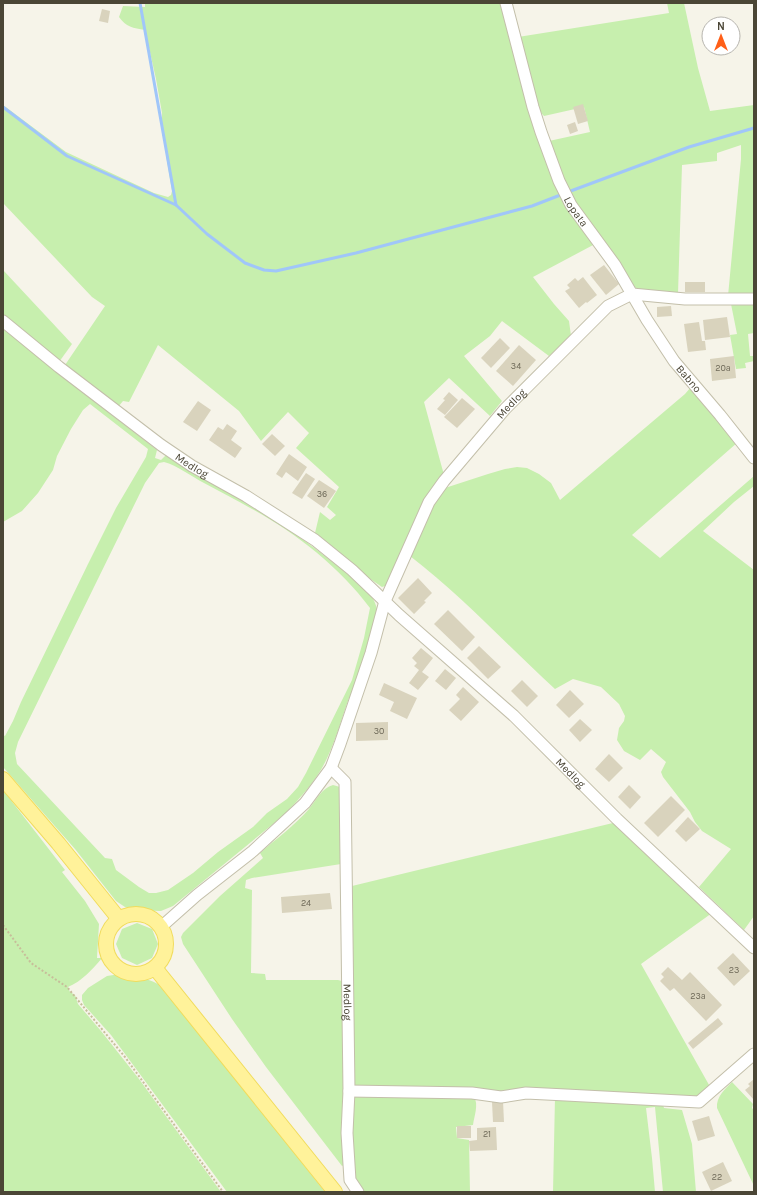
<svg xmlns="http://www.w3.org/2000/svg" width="757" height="1195" font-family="Karla,sans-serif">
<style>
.green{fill:#c7efae;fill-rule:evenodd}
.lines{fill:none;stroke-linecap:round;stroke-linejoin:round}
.stream{stroke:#a0c6f9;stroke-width:3}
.building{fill:#d9d3bd}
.minor-casing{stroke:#c3bfaa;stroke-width:13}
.major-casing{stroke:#f1dc5c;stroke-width:16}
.path{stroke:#c7be9a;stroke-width:2;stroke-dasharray:2 2;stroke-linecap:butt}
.minor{stroke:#fff;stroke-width:11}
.major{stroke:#fff29a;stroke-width:14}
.labels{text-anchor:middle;stroke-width:3.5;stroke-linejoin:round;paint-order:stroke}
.number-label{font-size:9px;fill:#6e6958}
.street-label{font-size:11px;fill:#4b4636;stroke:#fff}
</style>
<rect width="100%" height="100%" fill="#f6f4e9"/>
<g class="green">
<path d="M145,3H501L532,114L595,244L533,277L554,304L569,321L571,336L549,356L502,321L490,336L464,356L502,401L490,416L449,378L424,402L444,475L421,506L407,537L388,585L382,587L363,574L315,533L320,512L330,520L336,515L327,507L339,487L296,448L309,433L288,412L261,441L239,411L158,345L129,402L123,401L118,407L65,365L105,306L92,297L3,203V105L66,152L154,193L168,197L171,195L172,191L166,155L167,150L162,133V113L156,79L145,30C133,28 126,27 119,17L123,6L145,7Z"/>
<path d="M667,3H684L698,68L710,111L754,105V295L728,296L741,159V145L717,153V161L682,165L678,294L638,289L630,284L569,195L549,141L590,132L584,107L544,116C534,107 523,52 518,37L669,13Z"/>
<path d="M3,270L72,344L59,362L3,317Z"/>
<path d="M731,304H754V333L748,334L750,356H754V361L745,363L746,368L736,369L730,335L737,334Z"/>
<path d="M3,329L86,395L157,450L155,458L161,460L166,455C193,477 226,489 255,507C285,525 312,546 339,567C354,578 373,590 377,609L359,674L352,694L349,698C342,717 337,737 328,756C318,779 301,797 284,815L173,906L161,911L133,910L125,907L116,901L75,849L3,767V735L5,736L13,721L21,702L88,564L116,508L146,457L148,449L90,404L83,410L71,429L57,456L53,470L38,493L22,511L3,522ZM164,462C177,465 192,477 204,483C220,492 237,500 252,509C297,534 339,567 370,608L364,638L352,680L306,773L298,787L287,799L267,813L253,827L218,852L193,873L168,890L156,893H149L139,887L116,870L112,859L105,858L17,764L15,753L18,742L145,483L159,463Z"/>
<path d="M691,387L738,442L632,535L660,558L754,476V486L734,502L703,531L754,570V916L744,930L699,887L731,849L702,831L695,822L690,812L663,777L661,772L666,762L651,749L640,760L624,751L617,740L619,728L624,721L625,716L619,704L601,687L573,679L555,689C507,645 462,596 410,556L429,508L445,488L488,474L505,469L517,467L527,468L539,474L551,483L560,500L685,394Z"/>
<path d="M333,785L340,787L341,864L252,878L246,880L245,888L252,890L251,973L265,974L266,980H338L342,981L344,986V1165L342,1166L266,1067L232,1019L183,944L181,937L183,933L220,896L263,858L260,853C276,839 294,826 309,809C316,800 322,788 333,785Z"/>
<path d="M3,790L65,870L62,872L85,901L99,924L97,958H102C92,970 82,981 68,987L70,992L75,995L78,1004L101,1031L139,1079L221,1192H3Z"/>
<path d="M617,822L712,913L641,964L713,1092L703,1099L499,1093L356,1086L352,1080V886Z"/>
<path d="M137,923L152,929L158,944L152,958L137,965L122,958L116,944L122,929Z"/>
<path d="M120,974C133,977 146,977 158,984L218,1057L325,1192H227L111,1035L84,1005L82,1000V995L88,988L107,976Z"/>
<path d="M732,1082L753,1104L752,1108L754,1110V1186L717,1108C716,1097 725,1089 732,1082Z"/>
<path d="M355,1096L474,1097C479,1104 474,1117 473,1125L456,1127L457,1138L469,1140L470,1192H365L356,1178L352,1160V1099Z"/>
<path d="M555,1097L662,1102L664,1108L682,1110L692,1144L696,1192H663L655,1107L646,1108L652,1158L655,1192H553Z"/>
</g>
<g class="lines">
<g class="stream">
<path d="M140,3L176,205"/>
<path d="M3,107L67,156L176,205L207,234L245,263L264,270L276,271L356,253L532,206L563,194"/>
<path d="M568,192L689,147L754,128"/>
</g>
</g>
<g class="building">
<path d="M102,9L110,11L108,23L99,21Z"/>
<path d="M583,104L588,121L578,124L573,107Z"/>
<path d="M575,122L578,131L570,134L567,125Z"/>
<path d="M604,265L619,284L606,295L590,275Z"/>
<path d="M583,277L597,295L587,303L586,302L579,308L565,291L570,288L567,285L575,278L578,281Z"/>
<rect x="685" y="282" width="20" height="10"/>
<path d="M671,306L672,316L657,317V307Z"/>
<path d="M727,317L730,337L705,340L703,320Z"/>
<path d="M699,322L702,341H705L706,350L688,352L684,324Z"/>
<path d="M500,338L510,348L491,368L481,358Z"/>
<path d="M519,345L536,360L513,386L496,371Z"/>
<path d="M734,356L736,378L712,381L710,359Z"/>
<path d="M449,392L458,400L445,415L437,409L445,400L443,399Z"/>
<path d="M462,398L475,409L457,428L444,417Z"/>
<path d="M198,401L211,410L197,431L183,422Z"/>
<path d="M227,424L237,431L231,440L242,448L235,458L209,440L218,427L223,430Z"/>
<path d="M272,434L285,446L275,456L262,444Z"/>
<path d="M289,454L307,467L298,481L286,472L282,478L276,474Z"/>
<path d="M306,473L315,479L302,499L292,493Z"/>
<path d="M319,480L336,491L324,508L307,496Z"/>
<path d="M418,578L432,593L424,601L426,602L414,614L398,598Z"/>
<path d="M448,610L475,637L462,651L434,624Z"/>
<path d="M479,646L501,667L488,679L467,658Z"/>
<path d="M421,648L433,658L422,672L429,677L418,690L409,683L419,670L414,666L417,663L412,658Z"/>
<path d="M445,669L456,678L446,690L435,681Z"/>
<path d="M522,680L538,696L527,707L511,691Z"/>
<path d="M384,683L417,698L407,719L390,711L394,702L379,695Z"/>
<path d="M463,687L479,702L461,721L449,710L460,699L456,695Z"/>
<path d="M570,690L584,704L569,718L556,705Z"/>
<path d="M580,719L592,730L580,742L569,730Z"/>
<path d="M388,722V740L356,741V723Z"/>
<path d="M609,754L623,768L609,782L595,769Z"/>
<path d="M629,785L641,797L630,809L618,797Z"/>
<path d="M671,796L685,810L658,837L644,823Z"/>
<path d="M688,817L700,829L686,842L675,831Z"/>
<path d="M330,893L332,909L282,913L281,897Z"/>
<path d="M733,953L750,971L734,986L717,968Z"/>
<path d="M668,967L682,980L690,972L722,1005L706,1021L674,988L670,991L660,981L664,977L661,974Z"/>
<path d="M718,1018L723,1024L693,1049L688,1043Z"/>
<path d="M754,1079V1100L745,1090L750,1086L748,1084Z"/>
<path d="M503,1101L504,1122H493L492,1102Z"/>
<path d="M709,1116L715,1136L698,1141L692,1121Z"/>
<rect x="457" y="1126" width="14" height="12"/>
<path d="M496,1127L497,1150L470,1151L469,1141L477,1140V1128Z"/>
<path d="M723,1162L732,1181L711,1191L702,1172Z"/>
</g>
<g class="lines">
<defs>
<g id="minor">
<path id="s1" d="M506,3L533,107L541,132L559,181L571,205L615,265L647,320L674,361L720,415L754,458"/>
<path d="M632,294L685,299H754"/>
<path id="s2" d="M3,321L59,367L161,445L192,466L246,496L315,540L352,570L399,615L514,716L617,819L754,948"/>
<path id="s3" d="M331,768L345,782L349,1091L347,1133L350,1180L358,1192"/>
<path id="s4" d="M161,927L197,895L253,851L305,803L331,768L340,744L371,653L385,601L429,502L444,481L505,409L608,306L632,294"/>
<path d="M349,1091L472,1093L501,1097L526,1093L566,1095L699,1102L754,1054"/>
</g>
<g id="major">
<path d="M3,779L58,843L119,919"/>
<circle cx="136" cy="944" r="30"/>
<path d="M155,968L335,1192"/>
</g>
</defs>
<use href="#minor" class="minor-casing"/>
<use href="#major" class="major-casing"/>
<path class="path" d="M3,925L31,963L67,987L125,1057L223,1192"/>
<use href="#minor" class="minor"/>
<use href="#major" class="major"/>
</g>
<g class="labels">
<g class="number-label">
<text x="516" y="369">34</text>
<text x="723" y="371">20a</text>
<text x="322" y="497">36</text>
<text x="379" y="734">30</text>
<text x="306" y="906">24</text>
<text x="734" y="973">23</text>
<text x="698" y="999">23a</text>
<text x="487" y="1137">21</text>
<text x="717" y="1180">22</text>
</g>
<g class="street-label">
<text dy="4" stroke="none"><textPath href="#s1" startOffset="221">Lopata</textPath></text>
<text dy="4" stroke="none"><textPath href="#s1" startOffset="423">Babno</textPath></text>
<text dy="4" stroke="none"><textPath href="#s4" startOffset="646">Medlog</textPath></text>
<text dy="4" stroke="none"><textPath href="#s2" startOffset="238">Medlog</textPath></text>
<text dy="4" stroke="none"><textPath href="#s2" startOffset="728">Medlog</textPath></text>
<text dy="4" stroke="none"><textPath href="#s3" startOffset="240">Medlog</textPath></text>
</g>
</g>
<rect width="757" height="1195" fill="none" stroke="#4b4636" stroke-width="8"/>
<g transform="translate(721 36)"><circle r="19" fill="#ffffff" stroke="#b7b5af"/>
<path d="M0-3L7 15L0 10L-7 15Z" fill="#ff5f18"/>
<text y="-6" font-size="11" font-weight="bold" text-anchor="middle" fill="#4b4636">N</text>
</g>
</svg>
